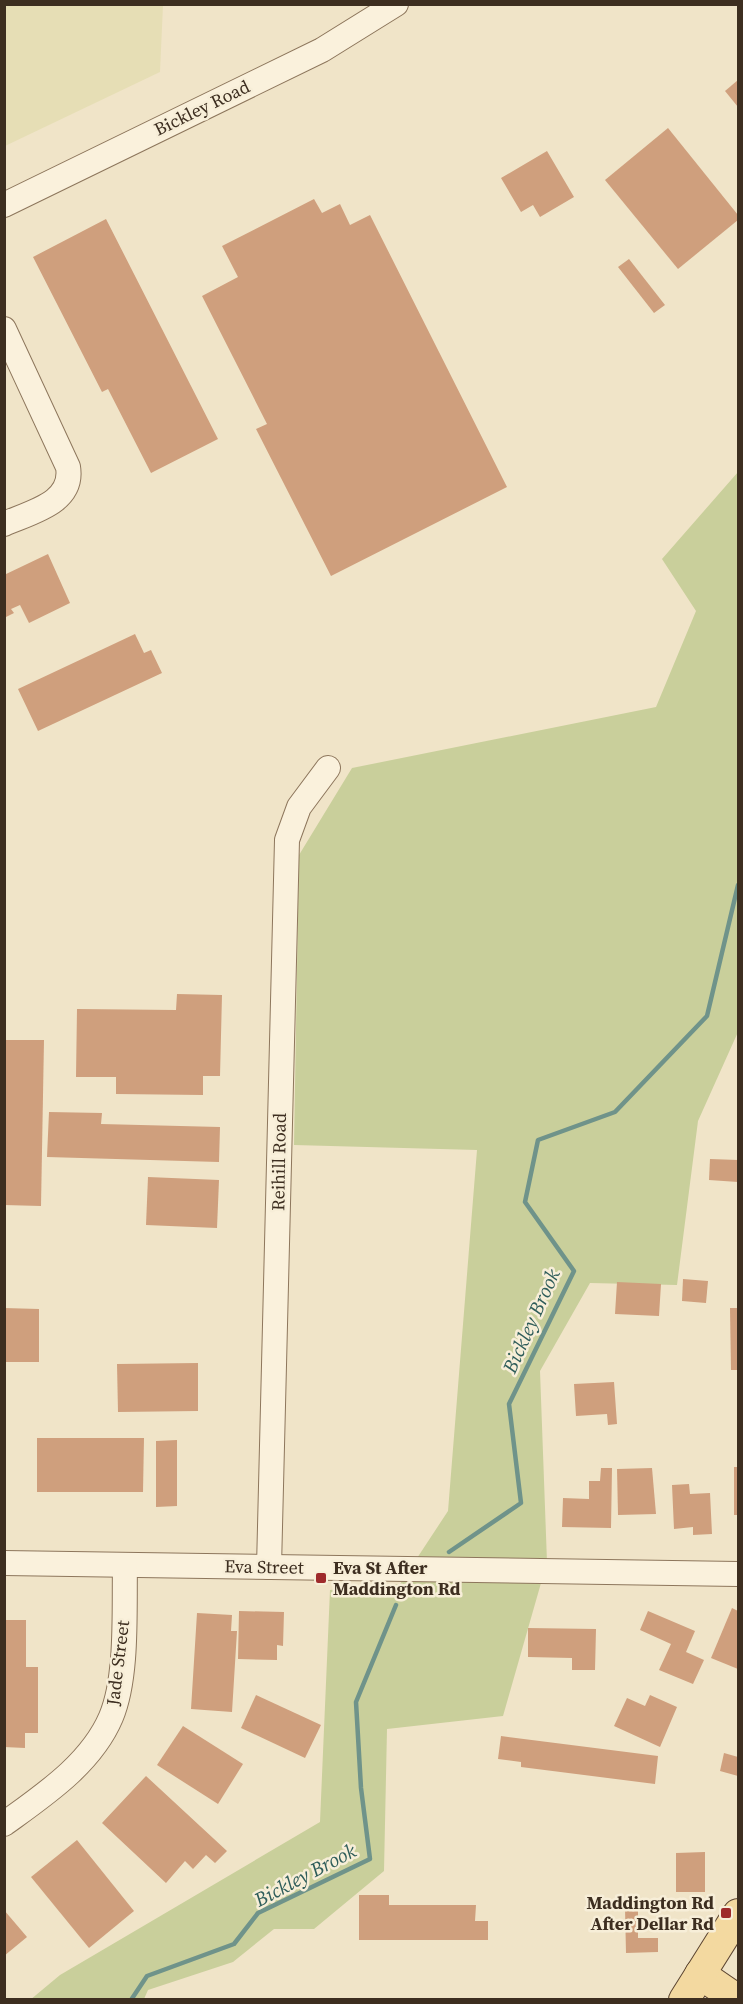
<svg xmlns="http://www.w3.org/2000/svg" width="743" height="2004" font-family="'Source Serif 4',serif">
<style>
.farmland{fill:#e6deb5}
.green{fill:#c9cf9b}
.lines{fill:none;stroke-linecap:round;stroke-linejoin:round}
.stream{stroke:#6f938a;stroke-width:4.5}
.building{fill:#cf9f7d}
.minor-casing{stroke:#8d765c;stroke-width:26}
.major-casing{stroke:#5b4430;stroke-width:32}
.minor{stroke:#faf1dc;stroke-width:24}
.major{stroke:#f3d9a0;stroke-width:30}
.poi-dot{fill:#9e2a2b;stroke:#f7eed8;stroke-width:2}
.labels{text-anchor:middle;stroke-width:5;stroke-linejoin:round;paint-order:stroke}
.street-label{font-size:18px;fill:#3d2e20;stroke:#f7eed8}
.poi-label{font-size:18px;font-weight:bold;fill:#3d2e20;stroke:#f7eed8;text-anchor:start}
.water-label{font-size:20px;font-style:italic;fill:#2f5d5a;stroke:#f7eed8}
</style>
<rect width="100%" height="100%" fill="#f0e4c8"/>
<path class="farmland" d="M5,4L163,5L160,72L5,146Z"/>
<path class="green" d="M738,472V1032L698,1121L677,1285L590,1283L540,1371L547,1562L503,1716L387,1729L384,1871L314,1929H274L233,1962L148,1990L144,1999L30,2000L60,1975L320,1822L330,1590L400,1584L448,1511L477,1150L294,1145L299,855L352,768L656,707L696,611L662,559Z"/>
<g class="lines">
<g class="stream">
<path d="M449,1552L521,1503L509,1404L574,1271L525,1202L538,1140L615,1112L707,1016L738,885"/>
<path d="M131,2000L147,1976L234,1944L258,1913L370,1859L361,1788L356,1702L396,1605"/>
</g>
</g>
<g class="building">
<path d="M738,80V107L725,91Z"/>
<path d="M668,128L738,215V220L678,269L605,180Z"/>
<path d="M547,151L574,197L540,217L533,205L521,212L501,178Z"/>
<path d="M314,199L322,213L340,204L350,225L370,215L507,487L331,576L256,429L267,424L202,296L238,277L222,246Z"/>
<path d="M106,219L218,439L151,473L108,389L102,392L33,257Z"/>
<path d="M629,259L665,305L654,313L618,267Z"/>
<path d="M48,554L70,603L29,623L20,605L11,609L14,613L4,618V575Z"/>
<path d="M135,634L144,653L151,650L162,673L38,731L18,689Z"/>
<path d="M177,994L222,995L220,1076H203V1095L116,1094V1077H76L77,1009L176,1010Z"/>
<path d="M4,1040H44L41,1206L4,1205Z"/>
<path d="M49,1112L102,1113L101,1124L220,1127L219,1162L47,1157Z"/>
<path d="M710,1159L738,1160V1182L709,1180Z"/>
<path d="M148,1177L219,1180L217,1228L146,1225Z"/>
<path d="M683,1279L708,1281L706,1303L682,1301Z"/>
<path d="M617,1282L661,1284L659,1316L615,1314Z"/>
<path d="M4,1308L39,1309V1362H4Z"/>
<path d="M730,1308H738V1370H731Z"/>
<path d="M198,1363V1411L118,1412L117,1364Z"/>
<path d="M614,1382L617,1424L608,1425L607,1414L576,1416L574,1384Z"/>
<path d="M37,1438H144L143,1492H37Z"/>
<path d="M177,1440V1506L156,1507V1441Z"/>
<rect x="734" y="1467" width="4" height="48"/>
<path d="M601,1468H612L611,1528L562,1527L563,1498L589,1499V1481H600Z"/>
<path d="M652,1468L656,1514L618,1515L617,1469Z"/>
<path d="M689,1484L690,1494L710,1493L712,1534L693,1535V1527L674,1529L672,1485Z"/>
<path d="M732,1608L738,1611V1669L711,1658Z"/>
<path d="M239,1611L284,1612L283,1646L277,1645V1660L238,1659Z"/>
<path d="M648,1611L695,1631L686,1652L704,1660L693,1684L659,1670L671,1644L640,1630Z"/>
<path d="M197,1613L232,1615L231,1631H237L232,1712L191,1709Z"/>
<path d="M4,1620H26V1667H38V1733H25V1748L4,1747Z"/>
<path d="M528,1628L596,1629L595,1670H572V1658L528,1657Z"/>
<path d="M256,1695L321,1725L305,1758L241,1728Z"/>
<path d="M650,1695L677,1707L660,1747L614,1726L627,1698L645,1706Z"/>
<path d="M183,1726L243,1764L218,1804L157,1765Z"/>
<path d="M501,1736L658,1756L655,1784L521,1767V1762L498,1759Z"/>
<path d="M724,1753L738,1757V1776L720,1771Z"/>
<path d="M146,1776L227,1851L215,1863L206,1855L193,1869L185,1861L166,1883L102,1823Z"/>
<path d="M77,1840L134,1911L89,1948L31,1877Z"/>
<path d="M705,1852V1892H676V1853Z"/>
<path d="M359,1895H389V1905H476L475,1921H488V1940H359Z"/>
<path d="M638,1907V1938H658V1952L626,1953L625,1908Z"/>
<path d="M4,1910L27,1937L4,1956Z"/>
</g>
<g class="lines">
<defs>
<g id="minor">
<path d="M4,205L322,50L396,4"/>
<path d="M4,329L68,467C74,503 31,512 4,524"/>
<path d="M4,1563L738,1574"/>
<path d="M269,1567L287,840L299,807L328,768"/>
<path d="M4,1824C44,1795 91,1764 111,1717C128,1677 124,1609 125,1565"/>
</g>
<g id="major">
<path d="M700,1974L738,2000"/>
<path d="M684,2000L738,1914"/>
</g>
</defs>
<use href="#minor" class="minor-casing"/>
<use href="#major" class="major-casing"/>
<use href="#minor" class="minor"/>
<use href="#major" class="major"/>
</g>
<g class="poi-dot">
<rect x="315" y="1572" width="12" height="12" rx="3"/>
<rect x="720" y="1907" width="12" height="12" rx="3"/>
</g>
<g class="labels">
<g class="street-label">
<text transform="translate(202 108) rotate(-26)" y="6">Bickley Road</text>
<text transform="translate(279 1162) rotate(-89)" y="6">Reihill Road</text>
<text transform="translate(264 1567) rotate(1)" y="6">Eva Street</text>
<text transform="translate(118 1663) rotate(-83)" y="6">Jade Street</text>
</g>
<g class="poi-label">
<text x="333" y="1574">Eva St After<tspan x="333" dy="21">Maddington Rd</tspan></text>
<text x="714" y="1909" text-anchor="end">Maddington Rd<tspan x="714" dy="21">After Dellar Rd</tspan></text>
</g>
<g class="water-label">
<text transform="translate(531 1321) rotate(-66)" y="7">Bickley Brook</text>
<text transform="translate(305 1875) rotate(-28)" y="7">Bickley Brook</text>
</g>
</g>
<rect width="743" height="2004" fill="none" stroke="#3d2e20" stroke-width="12"/>
</svg>
